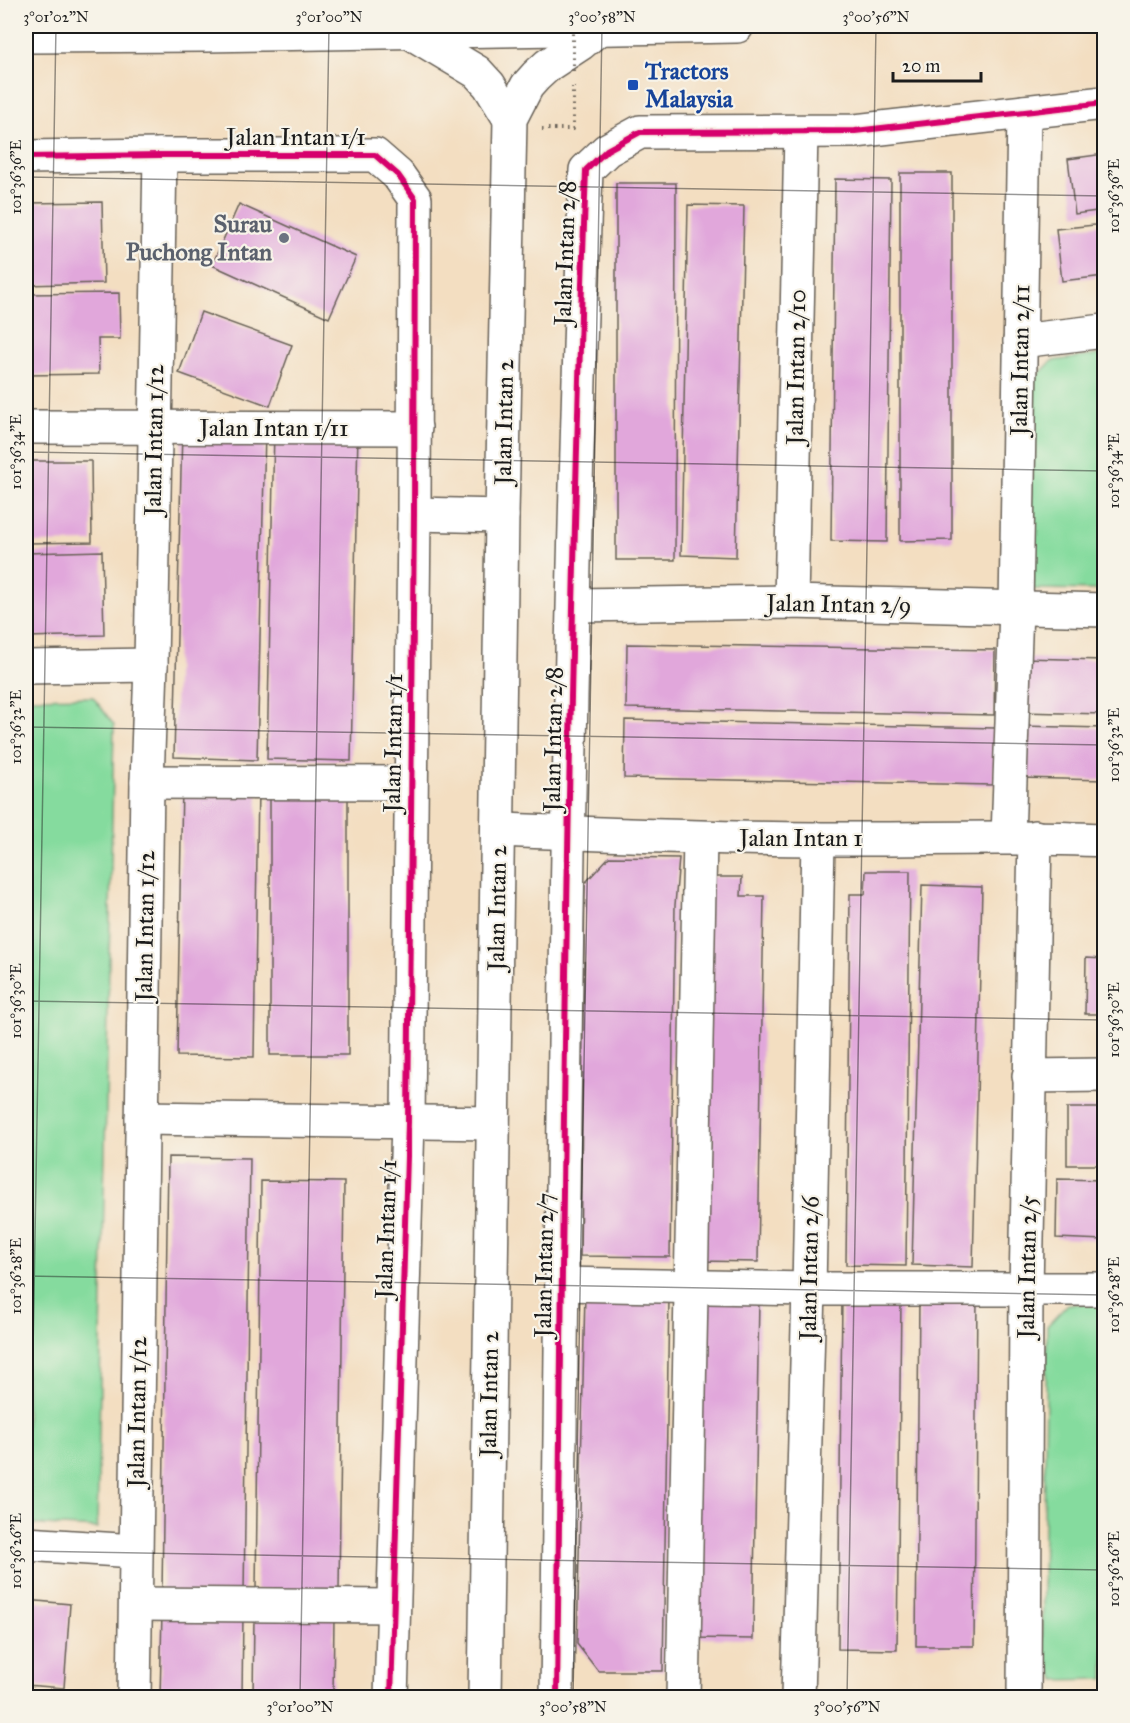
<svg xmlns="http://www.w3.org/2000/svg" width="1130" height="1723" font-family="'IM FELL Great Primer',serif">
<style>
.green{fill:#85db9e;stroke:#507c5d;stroke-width:1.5}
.building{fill:#e1a7db}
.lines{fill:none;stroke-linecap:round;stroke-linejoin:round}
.minor-casing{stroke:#676056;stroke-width:36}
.highway-casing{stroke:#676056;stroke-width:36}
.path{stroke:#676056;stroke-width:4;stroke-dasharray:1.5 4.5;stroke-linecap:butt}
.minor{stroke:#fff;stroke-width:33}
.highway{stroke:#fff;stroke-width:33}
.path-bridge{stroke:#676056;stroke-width:4;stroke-dasharray:1.5 4.5;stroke-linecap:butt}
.cycleway-casing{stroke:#f7f3e8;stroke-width:10}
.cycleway{stroke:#d6006c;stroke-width:6}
.ticks{fill:none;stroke:#1c1c1c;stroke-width:1.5;stroke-opacity:0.45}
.transit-dot{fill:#1a4fb4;stroke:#f7f3e8;stroke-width:2}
.worship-dot{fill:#6b7280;stroke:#f7f3e8;stroke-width:2}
.labels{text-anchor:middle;stroke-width:4.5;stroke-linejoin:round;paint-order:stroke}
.transit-label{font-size:24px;font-weight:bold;fill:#164399;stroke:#f7f3e8;text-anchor:start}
.street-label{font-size:24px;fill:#1c1c1c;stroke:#f7f3e8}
.worship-label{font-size:24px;font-weight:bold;fill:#5b616d;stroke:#f7f3e8;text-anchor:end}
.neatline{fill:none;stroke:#1c1c1c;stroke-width:2}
.ticks-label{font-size:15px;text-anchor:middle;fill:#1c1c1c}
</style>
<rect width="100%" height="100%" fill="#f7f3e8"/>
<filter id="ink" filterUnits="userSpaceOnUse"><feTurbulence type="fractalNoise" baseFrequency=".0167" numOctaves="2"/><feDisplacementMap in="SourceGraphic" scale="12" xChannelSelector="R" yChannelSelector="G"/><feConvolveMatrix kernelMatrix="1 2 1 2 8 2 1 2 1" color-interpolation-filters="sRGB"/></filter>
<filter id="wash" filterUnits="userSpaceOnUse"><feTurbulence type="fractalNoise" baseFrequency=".008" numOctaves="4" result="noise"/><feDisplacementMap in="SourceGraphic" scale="24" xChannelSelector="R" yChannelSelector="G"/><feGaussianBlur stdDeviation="1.35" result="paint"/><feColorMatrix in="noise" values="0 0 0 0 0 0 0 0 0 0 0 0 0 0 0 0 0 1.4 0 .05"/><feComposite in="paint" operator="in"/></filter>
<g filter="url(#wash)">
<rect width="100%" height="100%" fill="#f3dec1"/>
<g class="green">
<path d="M1104,354V590L1032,589L1029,384L1052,361Z"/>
<path d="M93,697L114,725L97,1528L26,1524V698Z"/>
<path d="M1068,1304H1104V1679L1056,1680L1042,1656L1047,1326Z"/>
</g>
<g id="blocks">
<g class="building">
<path d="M1104,154V210L1075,214L1068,159Z"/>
<path d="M900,173H952V540L900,541Z"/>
<path d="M835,179L891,180L887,542L831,541Z"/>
<path d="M616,183H676L675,560H616Z"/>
<path d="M102,202L104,283L26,285V203Z"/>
<path d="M239,204L356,257L329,318L212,265Z"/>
<path d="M688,205L744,206L736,557L681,555Z"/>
<path d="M1104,224V276L1062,281L1056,229Z"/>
<path d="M119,293L120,339H98L99,374L26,375V294Z"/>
<path d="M201,312L292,345L270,406L179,373Z"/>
<path d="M182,430L265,432L257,760L174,757Z"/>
<path d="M274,430L358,432L351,761L267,759Z"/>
<path d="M26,461H91L92,542L26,543Z"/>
<path d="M102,551L104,635L26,637V553Z"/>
<path d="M627,644L995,650L994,715L626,708Z"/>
<path d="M1022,658L1104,660V714L1020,712Z"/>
<path d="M625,720L995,728L994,785L624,778Z"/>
<path d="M1021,726L1104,728V780L1020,778Z"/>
<path d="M182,785L258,786L254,1057L177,1056Z"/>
<rect x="270" y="787" width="78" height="268"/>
<path d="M609,857L679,858L675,905L670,1257L580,1256L585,883Z"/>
<path d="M866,871H910L906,1266L846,1265L850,894H865Z"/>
<path d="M705,877H742L741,896H764L758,1262L699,1261Z"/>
<path d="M922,885L982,887L973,1267L912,1265Z"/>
<path d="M1086,958L1104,959V1014H1085Z"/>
<rect x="1067" y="1108" width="37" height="57"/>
<path d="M168,1157L250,1158L244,1594L162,1593Z"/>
<path d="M1057,1179L1104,1180V1240L1056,1238Z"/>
<path d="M261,1181L344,1182L339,1592L256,1590Z"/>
<path d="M585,1293L669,1297L663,1671H598L577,1644Z"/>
<path d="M919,1294L977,1295L974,1646H916Z"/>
<path d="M698,1298L759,1300L753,1639L692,1638Z"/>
<path d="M842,1298H901L897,1650L838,1649Z"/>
<path d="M26,1600L70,1604L64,1688L26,1685Z"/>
<path d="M162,1612L243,1613L242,1698H160Z"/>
<path d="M254,1616L334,1617L333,1698H253Z"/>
</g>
</g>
</g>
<g filter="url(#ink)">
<use href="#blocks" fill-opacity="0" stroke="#676056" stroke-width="1.5"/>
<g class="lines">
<defs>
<g id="minor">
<path d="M410,32L477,72L489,85L510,119"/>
<path d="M26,157L160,155H375L398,175L415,199L414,514L408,1122L391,1698"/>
<path d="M1020,341L1104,331"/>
<path d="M26,427L415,428"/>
<path d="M414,514L502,516"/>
<path d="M791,602L801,132"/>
<path d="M574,605L791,602L1104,610"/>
<path d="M26,667L151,665"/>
<path d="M147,782L410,783"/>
<path d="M498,830C604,834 711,839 817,839C913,840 1009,835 1104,840"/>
<path d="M1008,837L1016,608L1024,112"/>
<path d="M1029,1076L1104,1075"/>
<path d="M142,1118L493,1123"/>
<path d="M562,1284L809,1289H1104"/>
<path d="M26,1544L135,1551"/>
<path d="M137,1604L392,1606"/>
<path d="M134,1698L147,782L151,665L160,155"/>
<path d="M485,1698L502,516L510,119L527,86L536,76L548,65L580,44L598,29"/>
<path d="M557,1698C563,1188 567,679 586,170L607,150L640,132L855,131L1104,103"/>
<path d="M683,1698L700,838"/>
<path d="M798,1698L809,1289L818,839"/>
<path d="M1024,1698L1026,1289L1035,837"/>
</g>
<path id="highway" d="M26,36L205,35L737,26"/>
</defs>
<use href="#minor" class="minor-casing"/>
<use href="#highway" class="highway-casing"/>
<path class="path" d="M542,129H573V87"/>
<use href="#minor" class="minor"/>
<use href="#highway" class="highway"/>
<path class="path-bridge" d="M573,71V26"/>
<defs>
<g id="cycleway">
<path d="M26,157L160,155H375L398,175L415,199L414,514L408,1122L391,1698"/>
<path d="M557,1698C563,1188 567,679 586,170L607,150L640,132L855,131L1104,103"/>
</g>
</defs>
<use href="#cycleway" class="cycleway-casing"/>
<use href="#cycleway" class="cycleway"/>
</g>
</g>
<path class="ticks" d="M26,177L1104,196M26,452L1104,471M26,727L1104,745M26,1001L1104,1020M26,1276L1104,1295M26,1551L1104,1570M27,1698L56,26M300,1698L329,26M573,1698L602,26M847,1698L876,26"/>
<rect class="transit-dot" x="627" y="79" width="12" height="12" rx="3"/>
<circle class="worship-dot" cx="284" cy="238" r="6"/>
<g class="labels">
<g class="transit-label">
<text x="645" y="79">Tractors<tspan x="645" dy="28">Malaysia</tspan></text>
</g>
<g class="street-label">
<text x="296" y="145">Jalan Intan 1/1</text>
<text transform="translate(565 253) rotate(-88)" y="8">Jalan Intan 2/8</text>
<text transform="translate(1020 360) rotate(-89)" y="8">Jalan Intan 2/11</text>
<text transform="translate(796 367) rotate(-89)" y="8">Jalan Intan 2/10</text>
<text transform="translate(504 422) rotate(-89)" y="8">Jalan Intan 2</text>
<text x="274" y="436">Jalan Intan 1/11</text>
<text transform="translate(154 440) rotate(-89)" y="8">Jalan Intan 1/12</text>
<text transform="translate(839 604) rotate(1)" y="8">Jalan Intan 2/9</text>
<text transform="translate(553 739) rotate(-89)" y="8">Jalan Intan 2/8</text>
<text transform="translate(393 743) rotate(-89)" y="8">Jalan Intan 1/1</text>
<text x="801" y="846">Jalan Intan 1</text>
<text transform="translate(497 908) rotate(-89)" y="8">Jalan Intan 2</text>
<text transform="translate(145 926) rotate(-89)" y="8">Jalan Intan 1/12</text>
<text transform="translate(386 1229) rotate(-88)" y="8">Jalan Intan 1/1</text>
<text transform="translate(544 1265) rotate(-89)" y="8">Jalan Intan 2/7</text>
<text transform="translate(1027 1267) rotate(-89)" y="8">Jalan Intan 2/5</text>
<text transform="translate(809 1268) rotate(-89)" y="8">Jalan Intan 2/6</text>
<text transform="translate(489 1394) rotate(-89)" y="8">Jalan Intan 2</text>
<text transform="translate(137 1412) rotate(-89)" y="8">Jalan Intan 1/12</text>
</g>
<g class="worship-label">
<text x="272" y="232">Surau<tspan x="272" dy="28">Puchong Intan</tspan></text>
</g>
</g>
<rect width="1130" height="1723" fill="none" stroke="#f7f3e8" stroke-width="66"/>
<path d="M893 72v9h88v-9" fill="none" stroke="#1c1c1c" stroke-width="3"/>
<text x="902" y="72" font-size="18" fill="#1c1c1c" stroke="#f7f3e8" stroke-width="4.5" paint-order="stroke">20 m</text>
<rect x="33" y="33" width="1064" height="1657" class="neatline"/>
<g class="ticks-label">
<text x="56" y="22">3°01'02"N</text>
<text x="329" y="22">3°01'00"N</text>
<text x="602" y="22">3°00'58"N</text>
<text x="876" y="22">3°00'56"N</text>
<text transform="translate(16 177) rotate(-90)" y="5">101°36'36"E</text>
<text transform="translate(1114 196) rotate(-90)" y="5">101°36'36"E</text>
<text transform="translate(16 452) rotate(-90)" y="5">101°36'34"E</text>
<text transform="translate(1114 471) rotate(-90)" y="5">101°36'34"E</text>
<text transform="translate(16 727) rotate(-90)" y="5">101°36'32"E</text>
<text transform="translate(1114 745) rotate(-90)" y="5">101°36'32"E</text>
<text transform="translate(16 1001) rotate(-90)" y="5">101°36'30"E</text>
<text transform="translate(1114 1020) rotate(-90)" y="5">101°36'30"E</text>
<text transform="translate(16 1276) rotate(-90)" y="5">101°36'28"E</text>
<text transform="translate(1114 1295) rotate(-90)" y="5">101°36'28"E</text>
<text transform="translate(16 1551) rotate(-90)" y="5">101°36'26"E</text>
<text transform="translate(1114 1569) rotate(-90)" y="5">101°36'26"E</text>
<text x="300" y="1712">3°01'00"N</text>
<text x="573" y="1712">3°00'58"N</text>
<text x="847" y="1712">3°00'56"N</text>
</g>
</svg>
